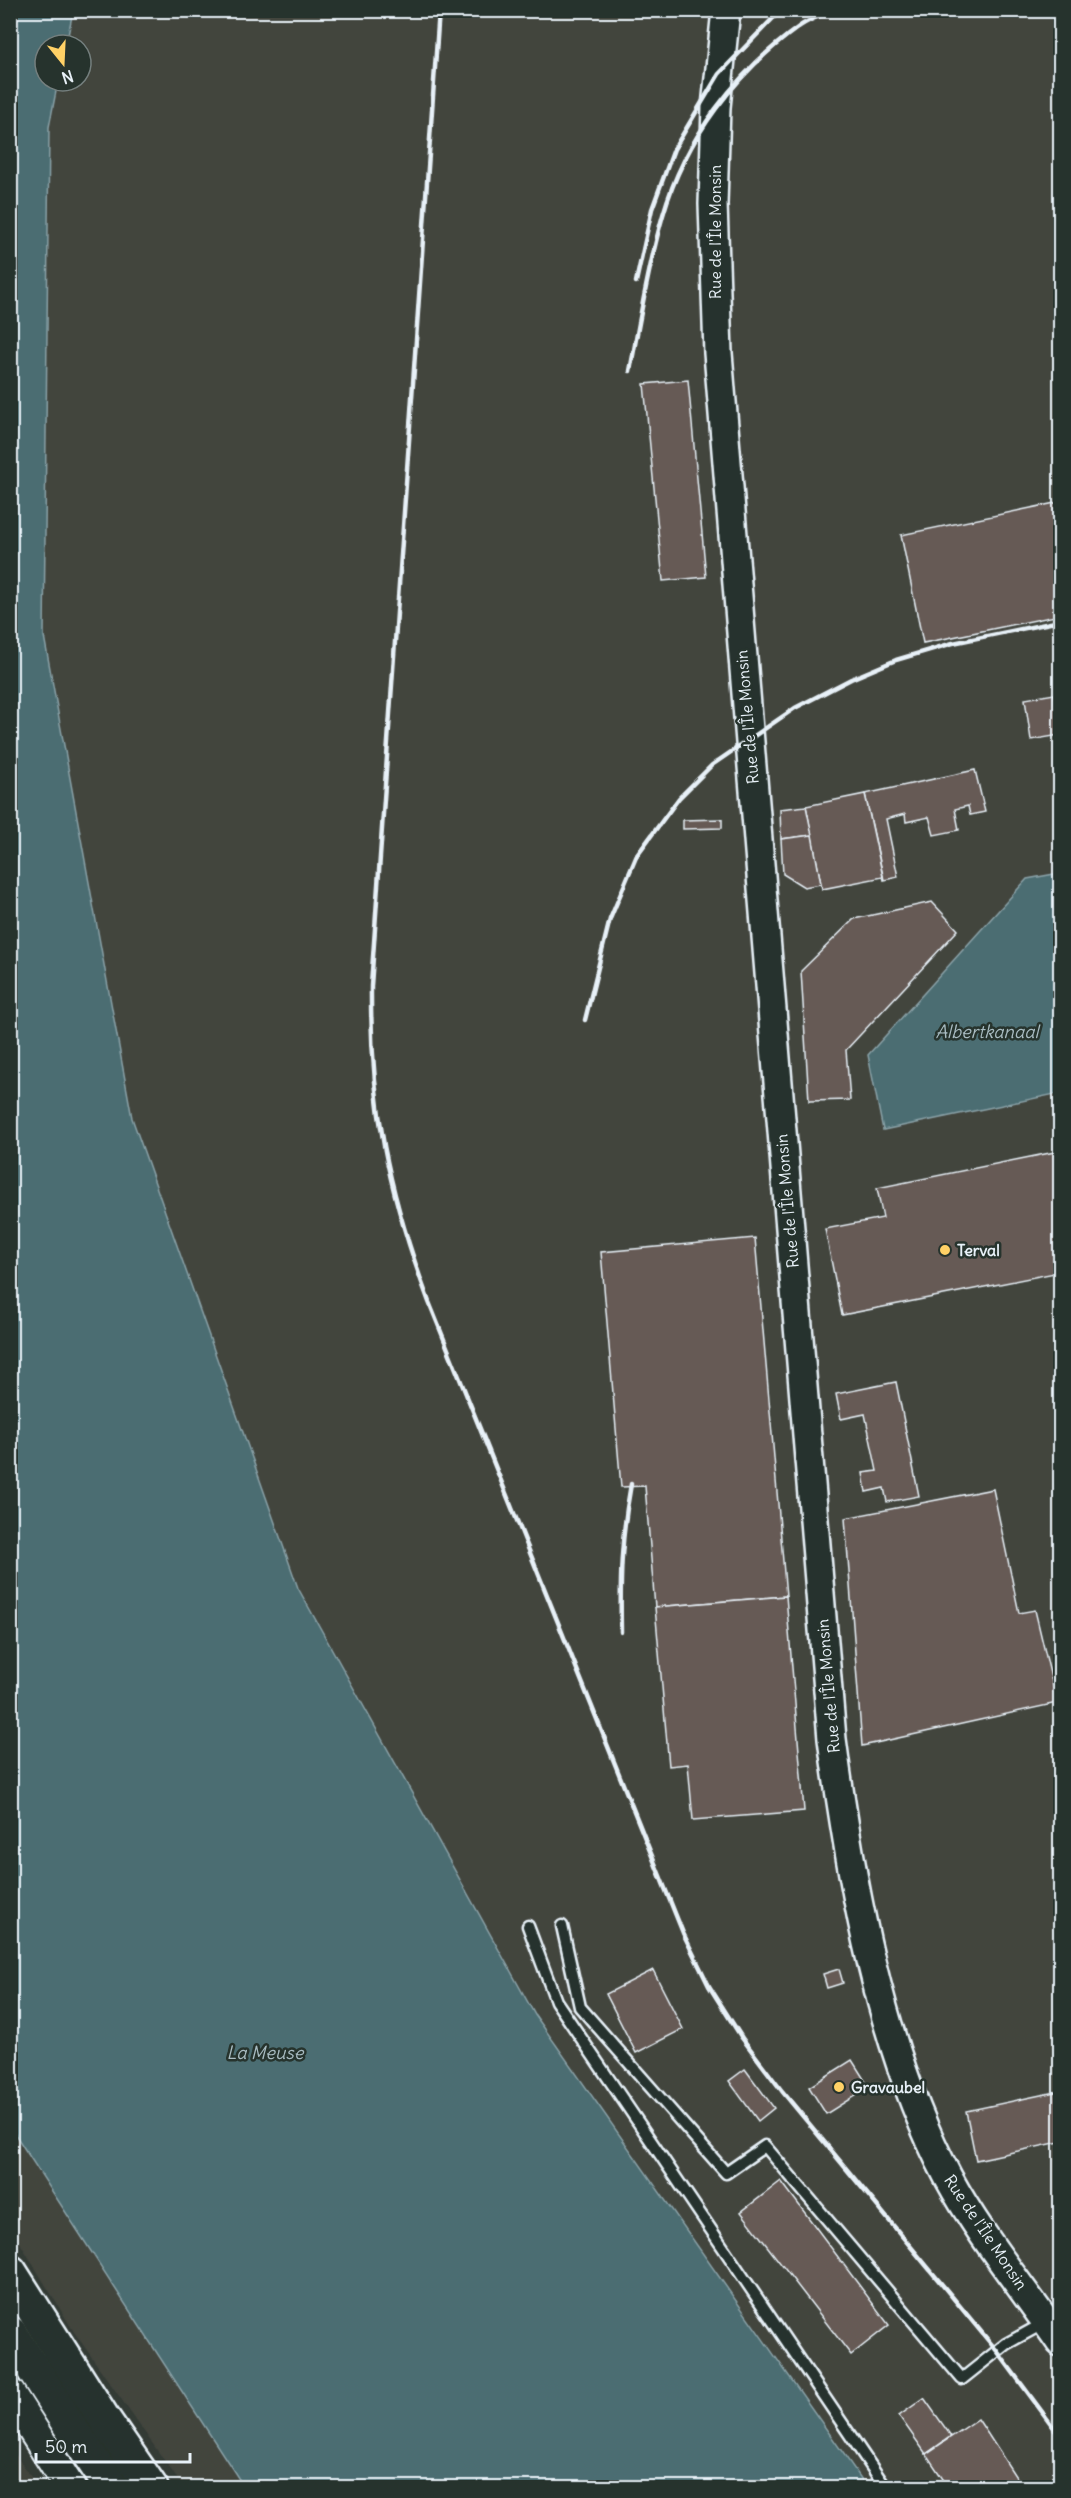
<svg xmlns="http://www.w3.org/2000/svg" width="1071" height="2498" font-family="Delius,sans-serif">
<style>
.built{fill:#42443e}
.water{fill:#4b6d72;stroke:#8aa2a8;stroke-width:1.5}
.building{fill:#665a54;stroke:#e8f1f8;stroke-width:1.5}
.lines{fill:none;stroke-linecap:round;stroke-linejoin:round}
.service-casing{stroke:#e8f1f8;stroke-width:15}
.tertiary-casing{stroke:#e8f1f8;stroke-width:32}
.secondary-casing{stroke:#e8f1f8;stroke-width:34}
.motorway-casing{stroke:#e8f1f8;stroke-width:38}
.service{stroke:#26332d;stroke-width:10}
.tertiary{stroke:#26332d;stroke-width:27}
.secondary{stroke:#26332d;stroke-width:30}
.motorway{stroke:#26332d;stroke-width:33}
.rail{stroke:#e8f1f8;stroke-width:4.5}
.poi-dot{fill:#ffd166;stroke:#26332d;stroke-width:2}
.labels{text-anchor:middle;stroke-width:5;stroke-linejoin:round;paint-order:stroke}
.street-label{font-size:16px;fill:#e8f1f8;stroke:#26332d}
.poi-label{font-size:16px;font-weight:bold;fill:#e8f1f8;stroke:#26332d;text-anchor:start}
.water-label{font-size:18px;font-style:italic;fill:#a9bcc2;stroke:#26332d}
</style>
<rect width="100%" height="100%" fill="#333b35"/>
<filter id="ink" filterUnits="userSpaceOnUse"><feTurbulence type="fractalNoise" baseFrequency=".0167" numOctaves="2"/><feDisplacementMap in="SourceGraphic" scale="12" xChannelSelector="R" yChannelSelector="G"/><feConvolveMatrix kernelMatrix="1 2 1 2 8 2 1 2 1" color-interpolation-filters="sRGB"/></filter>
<g filter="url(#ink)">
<g class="built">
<path d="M73,11H1060V873L1027,879L883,1129L1060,1093V2487H867L535,2015L298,1588L132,1118L44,636L49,127L58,81H81V45H66Z"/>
<path d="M11,2128L244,2487H183L74,2332L11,2228Z"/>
<path d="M11,2448L38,2487H11Z"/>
</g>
<g class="water">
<path d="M73,11L66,45H45V81H58L49,127L44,636L132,1118L298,1588L535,2015L867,2487H244L11,2128L10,11Z"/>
<path d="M1060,873V1093L883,1130L868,1055L1027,879Z"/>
</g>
<g class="building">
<path d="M688,380L706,577L663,581L644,384Z"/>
<path d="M1060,502V615L923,643L901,535Z"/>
<path d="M1054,694L1060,735L1031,740L1025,699Z"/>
<path d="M975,770L985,812L970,815L968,806L955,809L959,830L934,835L929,817L906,822L905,814L886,819L898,877L884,880L865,794Z"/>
<path d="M865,794L883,877L822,889L806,806Z"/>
<path d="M806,806L812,835L781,839L780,809Z"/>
<path d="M722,819V828L683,829V820Z"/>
<path d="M812,835L821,884L804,887L783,874L781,839Z"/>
<path d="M932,902L958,930L846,1050L850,1100L809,1101L801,971L854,919Z"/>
<path d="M1060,1151V1272L842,1315L825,1229L883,1218L877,1188Z"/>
<path d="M755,1238L786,1596L655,1607L645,1486L621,1487L601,1252Z"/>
<path d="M896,1382L919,1496L887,1502L884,1488L866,1492L863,1473L877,1471L865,1414L841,1419L836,1394Z"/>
<path d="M993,1489L1019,1613L1035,1610L1057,1703L862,1746L845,1518Z"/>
<path d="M786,1596L804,1811L693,1820L688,1764L669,1766L655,1607Z"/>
<path d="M839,1969L843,1983L827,1988L823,1974Z"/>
<path d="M653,1970L683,2029L636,2053L606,1994Z"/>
<path d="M852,2060L869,2087L826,2114L809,2087Z"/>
<path d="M745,2069L774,2108L758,2121L729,2081Z"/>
<path d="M1060,2091V2142L976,2160L966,2111Z"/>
<path d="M781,2181L889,2325L851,2355L741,2212Z"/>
<path d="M924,2398L951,2436L926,2454L899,2416Z"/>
<path d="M978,2419L1023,2488H949L926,2454Z"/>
</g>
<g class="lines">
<defs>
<g id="service">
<path d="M528,1926L556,2001L886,2488"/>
<path d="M562,1926L580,2007L726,2173L765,2146L962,2379L1006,2344L1046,2322"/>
</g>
<path id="tertiary" d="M726,10L716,107L713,204L718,353L832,1739C851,1882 880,2048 948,2177C979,2235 1023,2288 1060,2342"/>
<path id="secondary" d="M10,2394L70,2488"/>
<g id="motorway">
<path d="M10,2272L102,2417L151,2488"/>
<path d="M10,2333L74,2432L112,2488"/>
</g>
</defs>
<use href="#service" class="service-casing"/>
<use href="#tertiary" class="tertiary-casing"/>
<use href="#secondary" class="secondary-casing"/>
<use href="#motorway" class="motorway-casing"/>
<use href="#service" class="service"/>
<use href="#tertiary" class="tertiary"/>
<use href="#secondary" class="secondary"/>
<use href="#motorway" class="motorway"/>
<g class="rail">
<path d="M439,10L371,986C370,1104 388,1192 429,1302L683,1933L709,1986L742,2038L782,2091L997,2351L1060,2436"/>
<path d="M636,282L652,209L674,149L719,74L781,10"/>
<path d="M630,371C640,320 648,266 663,215C685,138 736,72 800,26C810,19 823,15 833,10"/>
<path d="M585,1020L610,919L637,855L679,798L712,765L795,708L851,679L896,660L953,643L1060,621"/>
<path d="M621,1632C620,1577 621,1538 631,1484"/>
</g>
</g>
</g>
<g class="poi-dot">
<circle cx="945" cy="1250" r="6"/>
<circle cx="839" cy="2087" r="6"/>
</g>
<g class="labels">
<g class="street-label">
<text transform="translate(715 232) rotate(-90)" y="6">Rue de l'Île Monsin</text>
<text transform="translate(747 717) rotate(-95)" y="6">Rue de l'Île Monsin</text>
<text transform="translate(787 1201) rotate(-95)" y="6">Rue de l'Île Monsin</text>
<text transform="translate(828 1686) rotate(-95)" y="6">Rue de l'Île Monsin</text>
<text transform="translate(986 2232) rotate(56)" y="6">Rue de l'Île Monsin</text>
</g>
<g class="poi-label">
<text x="957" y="1256">Terval</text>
<text x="851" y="2093">Gravaubel</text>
</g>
<g class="water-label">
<text x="987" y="1038">Albertkanaal</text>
<text x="265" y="2059">La Meuse</text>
</g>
</g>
<rect width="1071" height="2498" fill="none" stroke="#26332d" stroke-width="36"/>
<rect x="18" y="18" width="1035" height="2462" fill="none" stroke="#e8f1f8" stroke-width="2" filter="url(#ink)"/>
<g transform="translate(63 63) rotate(162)"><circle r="28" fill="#26332d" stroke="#747f7e" stroke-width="1.5"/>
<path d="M0-4.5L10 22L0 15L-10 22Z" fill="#ffd166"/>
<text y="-9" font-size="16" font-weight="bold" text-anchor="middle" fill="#e8f1f8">N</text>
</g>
<path d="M36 2453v9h154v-9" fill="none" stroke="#e8f1f8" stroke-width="3"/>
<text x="45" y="2453" font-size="18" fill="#e8f1f8" stroke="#26332d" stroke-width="4.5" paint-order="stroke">50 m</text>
</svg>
